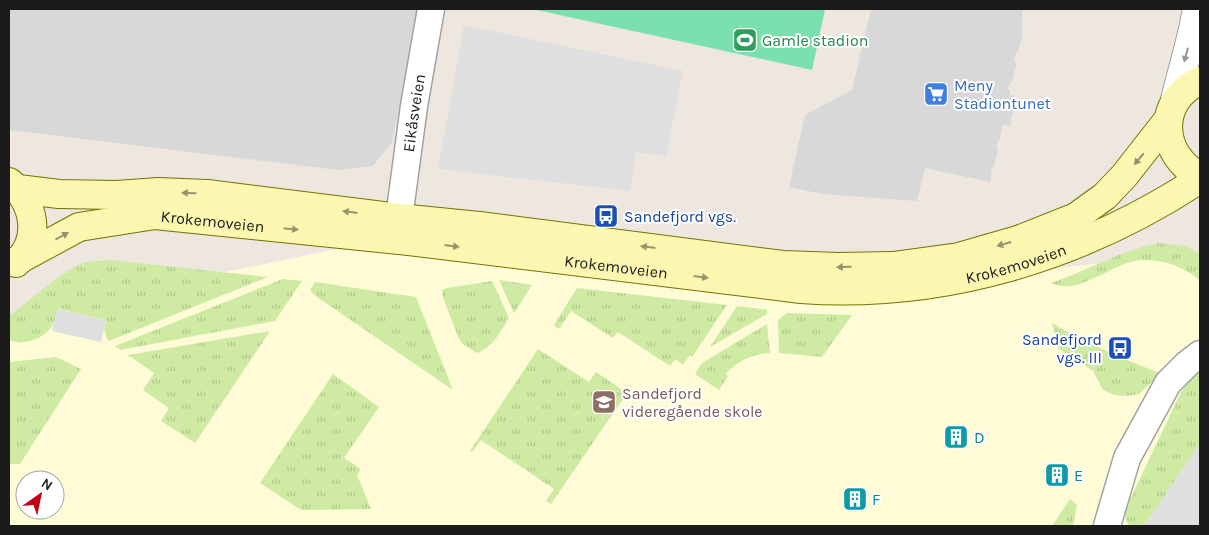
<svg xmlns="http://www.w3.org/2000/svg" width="1209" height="535" font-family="Karla,sans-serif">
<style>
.residential{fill:#d9d8d8}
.education{fill:#fffbd7;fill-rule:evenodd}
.grass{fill:url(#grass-tufts)}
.pitch{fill:#7ae0ad}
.parking{fill:#dfdfdf}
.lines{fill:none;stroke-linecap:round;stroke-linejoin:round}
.minor-casing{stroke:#a2a2a2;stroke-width:29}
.tertiary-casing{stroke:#a2a2a2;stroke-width:30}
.secondary-casing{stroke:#737301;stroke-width:30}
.minor{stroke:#fff;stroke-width:26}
.tertiary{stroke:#fff;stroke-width:28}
.secondary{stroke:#fbf7b0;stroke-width:28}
.oneway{fill:#989898}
.oneway2{fill:#96946d}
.labels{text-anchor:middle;stroke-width:4;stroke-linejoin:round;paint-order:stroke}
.leisure-label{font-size:16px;fill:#27864d;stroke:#fff;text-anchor:start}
.shop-label{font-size:16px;fill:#366cbe;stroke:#fff;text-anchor:start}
.street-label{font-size:16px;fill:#1b1b1b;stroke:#fff}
.transit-label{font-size:16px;fill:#164399;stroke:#fff;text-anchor:start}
.education-label{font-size:16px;fill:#785e54;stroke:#fff;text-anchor:start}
.culture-label{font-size:16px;fill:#0d838f;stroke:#fff;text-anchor:start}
</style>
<defs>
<pattern id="grass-tufts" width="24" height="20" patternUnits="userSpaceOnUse" patternTransform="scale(1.25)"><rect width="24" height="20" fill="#ceeaa3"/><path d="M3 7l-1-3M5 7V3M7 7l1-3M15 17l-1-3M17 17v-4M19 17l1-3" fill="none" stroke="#b0c88c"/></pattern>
</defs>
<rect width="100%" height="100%" fill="#ede7e0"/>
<g class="residential">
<path d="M9,9H419L392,142L373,166L338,170L9,130Z"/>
<path d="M871,9H1022V37L1018,53H1016L1014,61L1017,62L1012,82H1010L1008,90H1010V95L1016,96L1010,126L1003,124L1000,139H998L996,147L998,148L994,168L992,167L990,182L925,168L917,201L822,194L789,187L805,115L852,90Z"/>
</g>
<path class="education" d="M385,239L895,289L1171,254L1200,281V526H9V324L14,316ZM25,480H55V510H25Z"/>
<g class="grass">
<path d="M1158,243L1185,246L1200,254V280C1183,266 1157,257 1135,261C1108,266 1078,296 1051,283C1087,271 1121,250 1158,243Z"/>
<path d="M110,260L268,277L109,341L107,339L104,329L106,320L58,309C56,314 55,321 53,325C44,339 25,346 9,340V316L57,278L74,267L85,262Z"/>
<path d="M283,279L302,281L275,321L120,350L115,346Z"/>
<path d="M499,280L532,285L514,313Z"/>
<path d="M492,281L509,318C501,331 492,348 477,353L464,345L459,339L442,295V290L447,288Z"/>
<path d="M315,282L416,297L453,390L317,297L310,290Z"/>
<path d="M577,288L727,305L692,357L690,355L683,365L675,359L670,366L618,332L613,338L571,311L559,329L554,325Z"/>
<path d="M737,306L767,310V314L710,347Z"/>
<path d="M787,313L852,315L822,357L779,353L778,320Z"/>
<path d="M1052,323C1086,343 1121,358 1157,372L1159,375L1139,394L1127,396L1114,395L1103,390L1093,371L1058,348Z"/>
<path d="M767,324L770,353C753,354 737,361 726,374L728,376L719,390L695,374L702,363Z"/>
<path d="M270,331L195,443L161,421L169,408L143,390L154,373L128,355Z"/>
<path d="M538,349L589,382L596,372L627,393L551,504L546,501L554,489L481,440L472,452L470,451Z"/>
<path d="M56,357L81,369L20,464H9V362Z"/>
<path d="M1200,370V443L1147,522L1142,526H1130C1124,519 1124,515 1127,506L1181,392L1193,375Z"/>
<path d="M333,374L379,407L344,458L361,469L357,475L371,509L301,510L260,483Z"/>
<path d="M1070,499L1077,505L1073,526H1052Z"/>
</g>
<path class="pitch" d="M532,9H825L812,70Z"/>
<g class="parking">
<path d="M464,25L683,71L666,156L636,152L630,191L438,169Z"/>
<path d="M57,309L106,320L101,342L52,331Z"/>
<path d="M1200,443V526H1142L1147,522Z"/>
</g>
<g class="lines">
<defs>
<g id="minor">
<path id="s1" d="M399,218L414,106L431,9"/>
<path d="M1107,526L1127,458L1168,383L1187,364L1200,354"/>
</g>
<path id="tertiary" d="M1175,100C1182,70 1192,40 1197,9"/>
<g id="secondary">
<path d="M1200,81C1156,100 1159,155 1200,176"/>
<path d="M9,182C35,202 42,240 16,263"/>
<path d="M18,189L59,194L117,195L158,192L207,194L399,218L479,226L783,265L838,267L893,266L959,257L1018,240L1076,217L1105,196L1124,176L1168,120"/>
<path id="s2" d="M20,259L79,227L155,215L409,241L801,289C944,299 1081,257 1200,179"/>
</g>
</defs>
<use href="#minor" class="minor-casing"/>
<use href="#tertiary" class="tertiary-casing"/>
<use href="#secondary" class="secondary-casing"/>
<use href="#minor" class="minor"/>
<use href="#tertiary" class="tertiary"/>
<use href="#secondary" class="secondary"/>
</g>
<defs><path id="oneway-solid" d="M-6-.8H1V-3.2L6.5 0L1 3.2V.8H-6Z" transform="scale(1.25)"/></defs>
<use class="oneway" href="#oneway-solid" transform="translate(1186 55) rotate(105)"/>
<g class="oneway2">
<use href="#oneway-solid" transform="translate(1139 159) rotate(130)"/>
<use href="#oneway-solid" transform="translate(189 193) rotate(-178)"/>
<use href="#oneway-solid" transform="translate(350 212) rotate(-173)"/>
<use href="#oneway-solid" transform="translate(291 229) rotate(6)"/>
<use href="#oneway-solid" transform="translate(62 236) rotate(-29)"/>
<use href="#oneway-solid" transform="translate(1004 244) rotate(164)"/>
<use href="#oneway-solid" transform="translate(452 246) rotate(7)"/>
<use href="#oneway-solid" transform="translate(648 247) rotate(-173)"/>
<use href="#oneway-solid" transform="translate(844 267) rotate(179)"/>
<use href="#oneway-solid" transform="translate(701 277) rotate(7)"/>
</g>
<defs>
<symbol id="stadium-square" viewBox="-11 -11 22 22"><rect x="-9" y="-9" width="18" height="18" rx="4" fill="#2e9e5b" stroke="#fff"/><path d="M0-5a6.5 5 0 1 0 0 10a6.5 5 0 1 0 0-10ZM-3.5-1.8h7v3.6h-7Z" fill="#fff"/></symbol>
<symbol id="supermarket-square" viewBox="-11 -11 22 22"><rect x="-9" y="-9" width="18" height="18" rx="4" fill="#3f7fe0" stroke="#fff"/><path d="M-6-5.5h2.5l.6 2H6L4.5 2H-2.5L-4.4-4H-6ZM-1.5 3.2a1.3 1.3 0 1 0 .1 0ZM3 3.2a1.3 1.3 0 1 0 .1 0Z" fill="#fff"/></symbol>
<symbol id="bus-square" viewBox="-11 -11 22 22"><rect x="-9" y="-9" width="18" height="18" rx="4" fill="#1a4fb4" stroke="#fff"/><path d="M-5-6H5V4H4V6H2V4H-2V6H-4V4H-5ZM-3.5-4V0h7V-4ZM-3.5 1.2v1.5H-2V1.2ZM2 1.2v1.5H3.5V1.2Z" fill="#fff"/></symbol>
<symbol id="school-square" viewBox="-11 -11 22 22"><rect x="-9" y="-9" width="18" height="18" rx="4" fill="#8d6e63" stroke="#fff"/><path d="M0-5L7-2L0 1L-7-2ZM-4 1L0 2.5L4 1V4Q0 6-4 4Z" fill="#fff"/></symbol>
<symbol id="building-square" viewBox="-11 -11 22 22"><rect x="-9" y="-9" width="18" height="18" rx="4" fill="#0f9aa8" stroke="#fff"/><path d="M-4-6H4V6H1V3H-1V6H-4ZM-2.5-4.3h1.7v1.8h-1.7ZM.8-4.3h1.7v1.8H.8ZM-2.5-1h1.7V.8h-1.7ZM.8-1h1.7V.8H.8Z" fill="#fff"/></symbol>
</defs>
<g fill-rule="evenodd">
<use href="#stadium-square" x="731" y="26" width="28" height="28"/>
<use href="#supermarket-square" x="922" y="80" width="28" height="28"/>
<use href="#bus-square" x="592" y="202" width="28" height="28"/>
<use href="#bus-square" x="1106" y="334" width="28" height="28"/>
<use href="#school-square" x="590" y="388" width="28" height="28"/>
<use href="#building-square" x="942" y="423" width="28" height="28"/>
<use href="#building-square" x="1043" y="461" width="28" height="28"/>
<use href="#building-square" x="841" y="485" width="28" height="28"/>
</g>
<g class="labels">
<g class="leisure-label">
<text x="762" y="46">Gamle stadion</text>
</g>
<g class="shop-label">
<text x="954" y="91">Meny<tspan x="954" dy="18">Stadiontunet</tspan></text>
</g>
<g class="street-label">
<text dy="6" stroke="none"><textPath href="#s1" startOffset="106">Eikåsveien</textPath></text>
<text dy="6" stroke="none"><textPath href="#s2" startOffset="202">Krokemoveien</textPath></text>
<text dy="6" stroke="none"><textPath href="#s2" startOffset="1012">Krokemoveien</textPath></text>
<text dy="6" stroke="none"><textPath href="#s2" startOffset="608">Krokemoveien</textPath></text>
</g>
<g class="transit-label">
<text x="624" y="222">Sandefjord vgs.</text>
<text x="1102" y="345" text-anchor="end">Sandefjord<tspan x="1102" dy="18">vgs. III</tspan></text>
</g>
<g class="education-label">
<text x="622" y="399">Sandefjord<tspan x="622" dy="18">videregående skole</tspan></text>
</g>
<g class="culture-label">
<text x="974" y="443">D</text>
<text x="1074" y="481">E</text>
<text x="872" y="505">F</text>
</g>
</g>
<rect width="1209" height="535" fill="none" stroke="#1b1b1b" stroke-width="20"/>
<g transform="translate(40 495) rotate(33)"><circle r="24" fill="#ffffff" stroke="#a4a4a4"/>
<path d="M0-4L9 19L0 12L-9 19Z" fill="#c60016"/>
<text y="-8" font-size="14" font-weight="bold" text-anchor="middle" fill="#1b1b1b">N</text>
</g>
</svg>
